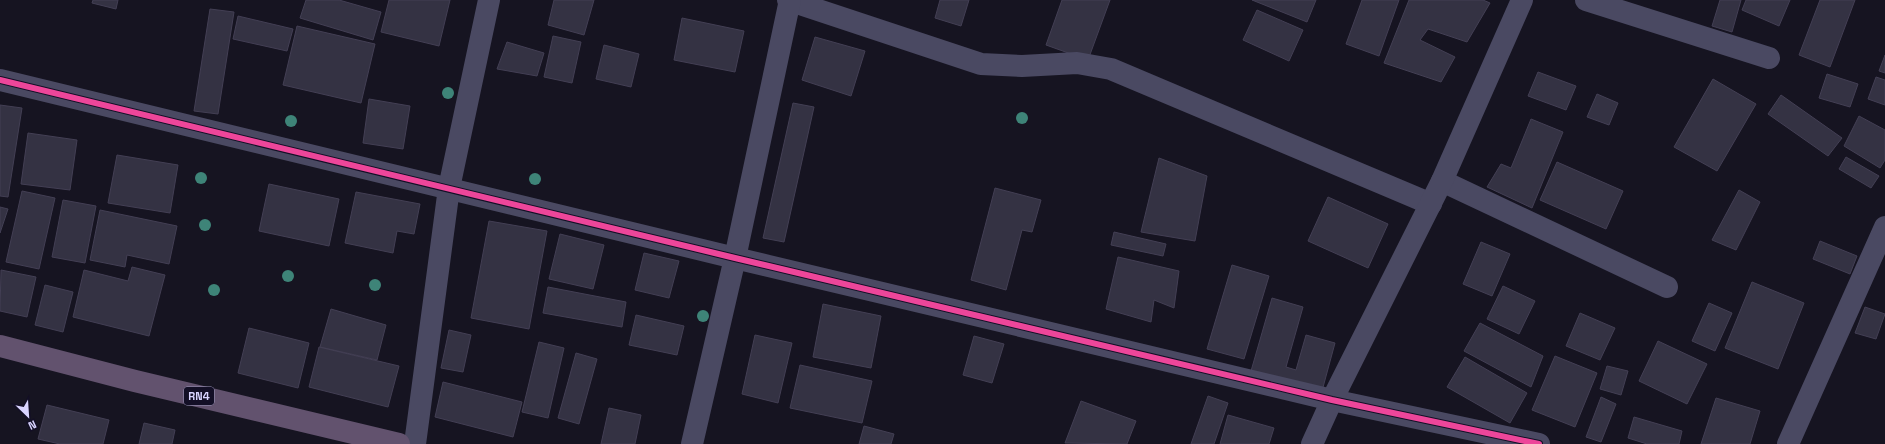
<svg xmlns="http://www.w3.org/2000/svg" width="1885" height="444" font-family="'Space Grotesk',sans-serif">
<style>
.building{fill:#343243;stroke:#433f54}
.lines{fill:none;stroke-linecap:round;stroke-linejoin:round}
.minor{stroke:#4a4962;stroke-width:22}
.trunk{stroke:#62526e;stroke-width:22}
.cycleway-casing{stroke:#130f26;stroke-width:8}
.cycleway{stroke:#ed469a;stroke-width:6}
.tree{fill:#3e8478}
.labels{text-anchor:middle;stroke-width:3;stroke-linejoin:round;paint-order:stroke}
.shield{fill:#130f26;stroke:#9e99be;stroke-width:1}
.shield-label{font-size:11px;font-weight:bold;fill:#d9d4ff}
</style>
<rect width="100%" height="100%" fill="#161421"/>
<g class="building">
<path d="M93,0H118L116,9L92,3Z"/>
<path d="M306,0H339L381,12L373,40L300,18Z"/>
<path d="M389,0H450L439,46L381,32Z"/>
<path d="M554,0H594L584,35L548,25Z"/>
<path d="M940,0H969L961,26L935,18Z"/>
<path d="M1062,0H1110L1088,60L1046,45Z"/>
<path d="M1252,0H1316L1307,22Z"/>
<path d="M1362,0H1399L1379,56L1346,44Z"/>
<path d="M1409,0H1483L1490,3L1467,42L1428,29L1420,40L1455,57L1441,82L1384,63Z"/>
<path d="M1720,0H1741L1732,32L1712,26Z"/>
<path d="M1746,0H1790L1779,26L1742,10Z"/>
<path d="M1820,0H1855L1830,67L1799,55Z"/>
<path d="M210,9L234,12L218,114L194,111Z"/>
<path d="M1257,10L1303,30L1289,61L1243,40Z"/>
<path d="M238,16L293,29L287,51L233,39Z"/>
<path d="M682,18L744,31L735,72L674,60Z"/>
<path d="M297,26L375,44L361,103L283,85Z"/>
<path d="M553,36L581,42L572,83L544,77Z"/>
<path d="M815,37L865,51L851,96L802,80Z"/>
<path d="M507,42L544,53L537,76L497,69Z"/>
<path d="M604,45L639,54L631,87L596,79Z"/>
<path d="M1885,55V73L1879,71Z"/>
<path d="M1538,72L1576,86L1566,110L1528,96Z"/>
<path d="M1827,74L1858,84L1850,107L1819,98Z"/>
<path d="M1876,77L1885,80V105L1868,99Z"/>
<path d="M1713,79L1756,104L1717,171L1674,147Z"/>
<path d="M1597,94L1618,103L1609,125L1587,117Z"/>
<path d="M1781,95L1842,138L1828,156L1768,114Z"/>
<path d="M369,99L410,106L403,149L363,143Z"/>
<path d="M793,103L814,107L784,242L763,238Z"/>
<path d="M0,105L22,108L8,197L0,196Z"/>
<path d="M1859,116L1885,130V160L1880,168L1844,146Z"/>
<path d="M1531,119L1563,132L1532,208L1487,187L1501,164L1511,168Z"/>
<path d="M28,133L77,140L70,190L21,184Z"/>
<path d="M117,155L178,165L170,213L108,203Z"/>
<path d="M1846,157L1879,176L1871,188L1839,169Z"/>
<path d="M1159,158L1207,176L1195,241L1141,232Z"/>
<path d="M1557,162L1623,191L1606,229L1540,200Z"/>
<path d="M269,184L339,199L329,246L259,231Z"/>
<path d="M995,188L1041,200L1032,232L1022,230L1006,290L971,280Z"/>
<path d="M1739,190L1760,202L1736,250L1712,240Z"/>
<path d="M22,191L55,198L39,269L6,262Z"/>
<path d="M356,192L420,204L414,234L397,231L393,253L345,243Z"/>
<path d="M1328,197L1388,224L1368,268L1308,241Z"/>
<path d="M63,200L96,206L85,263L52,257Z"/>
<path d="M0,207L8,209L0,233Z"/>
<path d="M100,210L177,226L169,264L127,255L125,267L90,260Z"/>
<path d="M489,221L547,231L529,329L471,318Z"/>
<path d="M1114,232L1166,244L1163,256L1111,245Z"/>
<path d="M560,234L604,245L593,289L549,279Z"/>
<path d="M1820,241L1857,256L1850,274L1813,259Z"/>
<path d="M1481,242L1510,254L1492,296L1463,284Z"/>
<path d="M644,253L679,261L669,298L635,290Z"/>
<path d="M1118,257L1179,271L1174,308L1154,300L1151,322L1106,309Z"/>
<path d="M1232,265L1269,276L1244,359L1207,349Z"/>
<path d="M132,267L165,275L149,336L73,317L84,270L128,281Z"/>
<path d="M1,270L36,277L27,317L0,311Z"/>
<path d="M1752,282L1804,303L1778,369L1725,348Z"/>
<path d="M45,285L73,292L63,332L35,325Z"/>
<path d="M1503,286L1535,301L1519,334L1487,319Z"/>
<path d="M548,287L626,302L622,327L543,313Z"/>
<path d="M1272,298L1303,307L1286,367L1296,370L1306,335L1335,343L1322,391L1251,371Z"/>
<path d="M1709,303L1732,313L1715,351L1692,341Z"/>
<path d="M823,304L881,316L871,368L813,357Z"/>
<path d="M1865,307L1885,314L1876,339L1855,333Z"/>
<path d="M331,309L386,325L377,360L320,347Z"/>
<path d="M1580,313L1615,328L1600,360L1566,346Z"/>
<path d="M636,315L684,326L677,355L629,345Z"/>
<path d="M1480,323L1543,356L1531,387L1464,351Z"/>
<path d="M249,328L309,343L298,388L238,373Z"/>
<path d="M449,330L471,335L463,372L441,368Z"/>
<path d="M755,335L792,343L778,403L742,394Z"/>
<path d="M974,336L1004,344L992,383L963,375Z"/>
<path d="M1658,341L1707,364L1687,404L1639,381Z"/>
<path d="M539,342L564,348L548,418L522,412Z"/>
<path d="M319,347L399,366L388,407L309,387Z"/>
<path d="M576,353L597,359L579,424L558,418Z"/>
<path d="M1555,356L1597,373L1575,427L1532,410Z"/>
<path d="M1465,357L1527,393L1510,423L1447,387Z"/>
<path d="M800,365L872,381L862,423L790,408Z"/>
<path d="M1607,366L1628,371L1621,395L1600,389Z"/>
<path d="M443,382L522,402L513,437L435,417Z"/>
<path d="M1208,396L1228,403L1214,444H1191Z"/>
<path d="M1601,397L1616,404L1601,442L1586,437Z"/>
<path d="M1716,398L1760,411L1750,444H1701Z"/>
<path d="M1081,401L1136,421L1127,444L1065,443Z"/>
<path d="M47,405L109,420L103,444H60L38,439Z"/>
<path d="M609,408L641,415L635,444H601Z"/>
<path d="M1228,415L1274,428L1269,444H1220Z"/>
<path d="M1634,417L1682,431L1679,444H1647L1628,438Z"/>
<path d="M144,423L175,430L172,444H139Z"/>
<path d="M864,426L894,434L891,444H859Z"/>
</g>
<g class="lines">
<g class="minor">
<path d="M788,0L981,64L1022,66L1077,63L1111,69L1431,204"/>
<path d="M1586,0L1769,58"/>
<path d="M0,80L735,258L1332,400L1539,444"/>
<path d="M1442,181L1667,287"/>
<path d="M415,444L449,188L489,0"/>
<path d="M692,444L735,258L790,0"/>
<path d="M1312,444L1332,400L1442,181L1522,0"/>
<path d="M1788,444L1885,227"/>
</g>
<path class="trunk" d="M0,346L135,381L399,444"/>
<defs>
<path id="cycleway" d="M0,80L735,258L1332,400L1539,444"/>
</defs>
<use href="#cycleway" class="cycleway-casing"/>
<use href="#cycleway" class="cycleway"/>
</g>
<g class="tree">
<circle cx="448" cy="93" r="6"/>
<circle cx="1022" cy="118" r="6"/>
<circle cx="291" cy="121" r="6"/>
<circle cx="201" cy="178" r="6"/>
<circle cx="535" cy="179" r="6"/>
<circle cx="205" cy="225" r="6"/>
<circle cx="288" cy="276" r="6"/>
<circle cx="375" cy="285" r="6"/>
<circle cx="214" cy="290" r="6"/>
<circle cx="703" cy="316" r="6"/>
</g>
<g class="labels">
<rect class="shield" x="184" y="387" width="30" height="18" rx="3"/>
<g class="shield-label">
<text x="199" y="400">RN4</text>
</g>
</g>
<g transform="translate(28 416) rotate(155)" stroke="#130f26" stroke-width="3" paint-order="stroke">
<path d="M0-3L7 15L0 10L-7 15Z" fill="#d9d4ff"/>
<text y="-6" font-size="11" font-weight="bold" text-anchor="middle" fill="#d9d4ff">N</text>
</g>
</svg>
